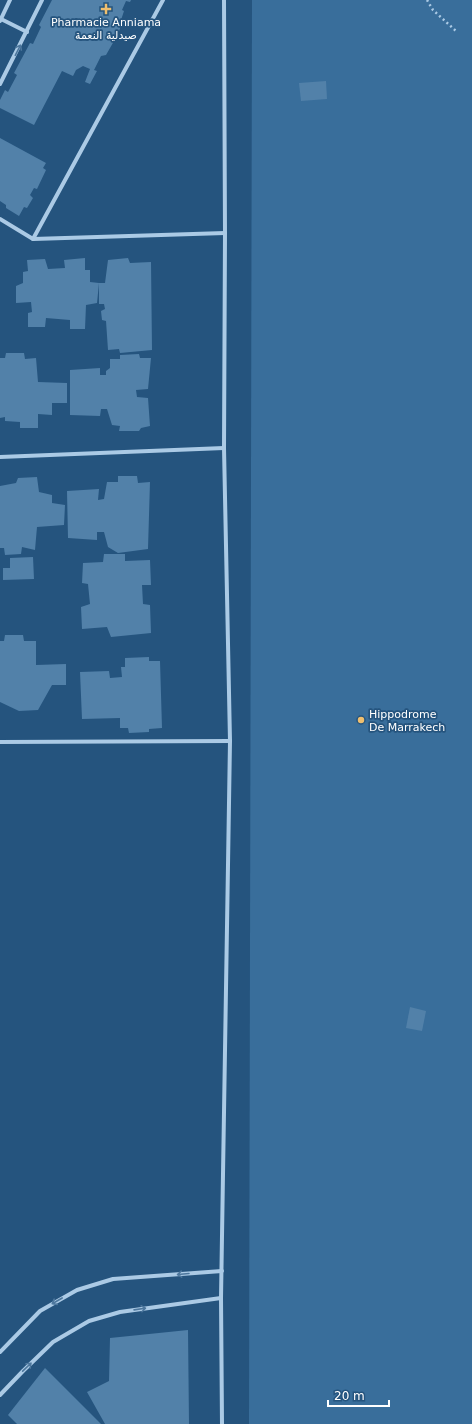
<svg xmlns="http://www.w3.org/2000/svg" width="472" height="1424" font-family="'DejaVu Sans','Noto Sans Arabic',sans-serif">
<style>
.green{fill:#396e9b}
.building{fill:#5281a9}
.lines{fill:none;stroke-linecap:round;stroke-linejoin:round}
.path{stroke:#abcae5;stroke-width:2.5;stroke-dasharray:2 3;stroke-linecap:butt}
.minor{stroke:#abcae5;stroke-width:4}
.oneway{stroke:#4d779d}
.poi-dot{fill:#efbf6f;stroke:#25547e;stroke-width:1.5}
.labels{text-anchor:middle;stroke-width:3.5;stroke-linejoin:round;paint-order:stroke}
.poi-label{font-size:11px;fill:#fff;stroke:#25547e}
</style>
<rect width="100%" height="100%" fill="#25547e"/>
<path class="green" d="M252,0H472V1424H249Z"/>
<g class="building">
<path d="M52,0H131L130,2L126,1L122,10L124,11L121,20H123L118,34L106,55L101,56L94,70L97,71L90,84L85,82L90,69L83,66L76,70L73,76L62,71L34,125L0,108V100L5,90L8,92L17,75L14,73L30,43L33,44L41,27L39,25Z"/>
<path d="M326,81L327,99L301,101L299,83Z"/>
<path d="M0,138L46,163L43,168L46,170L37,189L34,188L30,195L33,198L27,208L24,207L19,216L6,208V205L0,201Z"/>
<path d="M85,258V270H90V282L99,283L97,303L86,305L85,329H70V320L46,318L45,327H28V313L32,312L31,302L16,303V286L23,283V272L28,271L27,260L45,259L48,269L65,268L64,260Z"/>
<path d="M128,258L130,263L151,262L152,350L120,353L119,349L108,350L106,321L102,320L101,311L105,309L104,304H99V283H105L108,260Z"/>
<path d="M6,353H24L25,359L36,358L38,382L67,383V403H52V415L38,414V428H20V422L5,421V417L0,418V358H5Z"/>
<path d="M139,354L140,358H151L148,389L136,390L137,397L148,398L150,426L141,428L139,431H119L120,426L112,425L107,409H101L100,416L70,415V370L100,368V375H106V371L110,368V359H120V355Z"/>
<path d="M118,476H137L138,483L150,482L148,549L118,553L108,547L104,532H97V540L68,538L67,491L99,489L98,500L104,499L107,482H118Z"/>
<path d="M37,477L39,492L52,495V503L65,505L64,525L37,527L35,550L22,547L21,554L5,555L4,548H0V486L16,483L18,478Z"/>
<path d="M104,554H125V561L150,560L151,585H142L143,604L150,605L151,633L111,637L107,627L82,629L81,607L90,604L88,584L82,583L83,563L103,562Z"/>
<path d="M33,557L34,579L3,580V568H10V558Z"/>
<path d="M5,635H23L24,641H36V665L66,664V685H52L38,710L19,711L0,702V641H4Z"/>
<path d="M149,657V661H160L162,728L149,729V732L129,733L128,728H120V718L82,719L80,672L109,671L110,678L122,677L121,667H125V658Z"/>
<path d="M410,1007L426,1011L422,1031L406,1028Z"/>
<path d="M188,1330L189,1424H105L87,1392L109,1381L110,1338Z"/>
<path d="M45,1368L101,1424H17L8,1415Z"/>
</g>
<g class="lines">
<path class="path" d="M427,0L433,10L456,31"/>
<g class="minor">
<path d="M1,19L27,32"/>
<path d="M0,21L10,0"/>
<path d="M0,84L42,0"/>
<path d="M0,219L33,239L225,233"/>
<path d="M33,239L163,0"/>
<path d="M0,457L224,448"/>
<path d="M0,742L230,741"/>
<path d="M0,1352L40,1311L77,1290L113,1279L222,1271"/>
<path d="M0,1395L23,1371L53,1342L89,1321L120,1312L221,1298"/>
<path d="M222,1424L221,1298L230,741L224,448L225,233L224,0"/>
</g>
</g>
<defs><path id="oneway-shaft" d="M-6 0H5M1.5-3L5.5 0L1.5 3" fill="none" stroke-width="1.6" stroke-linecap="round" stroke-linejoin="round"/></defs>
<g class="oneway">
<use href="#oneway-shaft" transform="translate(18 50) rotate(-63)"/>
<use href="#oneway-shaft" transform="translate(183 1274) rotate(175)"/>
<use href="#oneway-shaft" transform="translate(57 1301) rotate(150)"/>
<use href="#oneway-shaft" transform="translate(140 1309) rotate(-8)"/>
<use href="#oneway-shaft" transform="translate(27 1367) rotate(-44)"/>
</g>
<g class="poi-dot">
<path d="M104 3h4v4h4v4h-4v4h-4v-4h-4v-4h4z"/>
<circle cx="361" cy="720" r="4"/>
</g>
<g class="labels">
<g class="poi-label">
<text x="106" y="26">Pharmacie Anniama<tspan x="106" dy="13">صيدلية النعمة</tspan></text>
<text x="369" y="718" text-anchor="start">Hippodrome<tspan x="369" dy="13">De Marrakech</tspan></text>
</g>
</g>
<path d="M328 1400v6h61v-6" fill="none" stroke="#ffffff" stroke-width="2"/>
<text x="334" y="1400" font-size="12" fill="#ffffff" stroke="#25547e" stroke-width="3" paint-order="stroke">20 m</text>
</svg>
